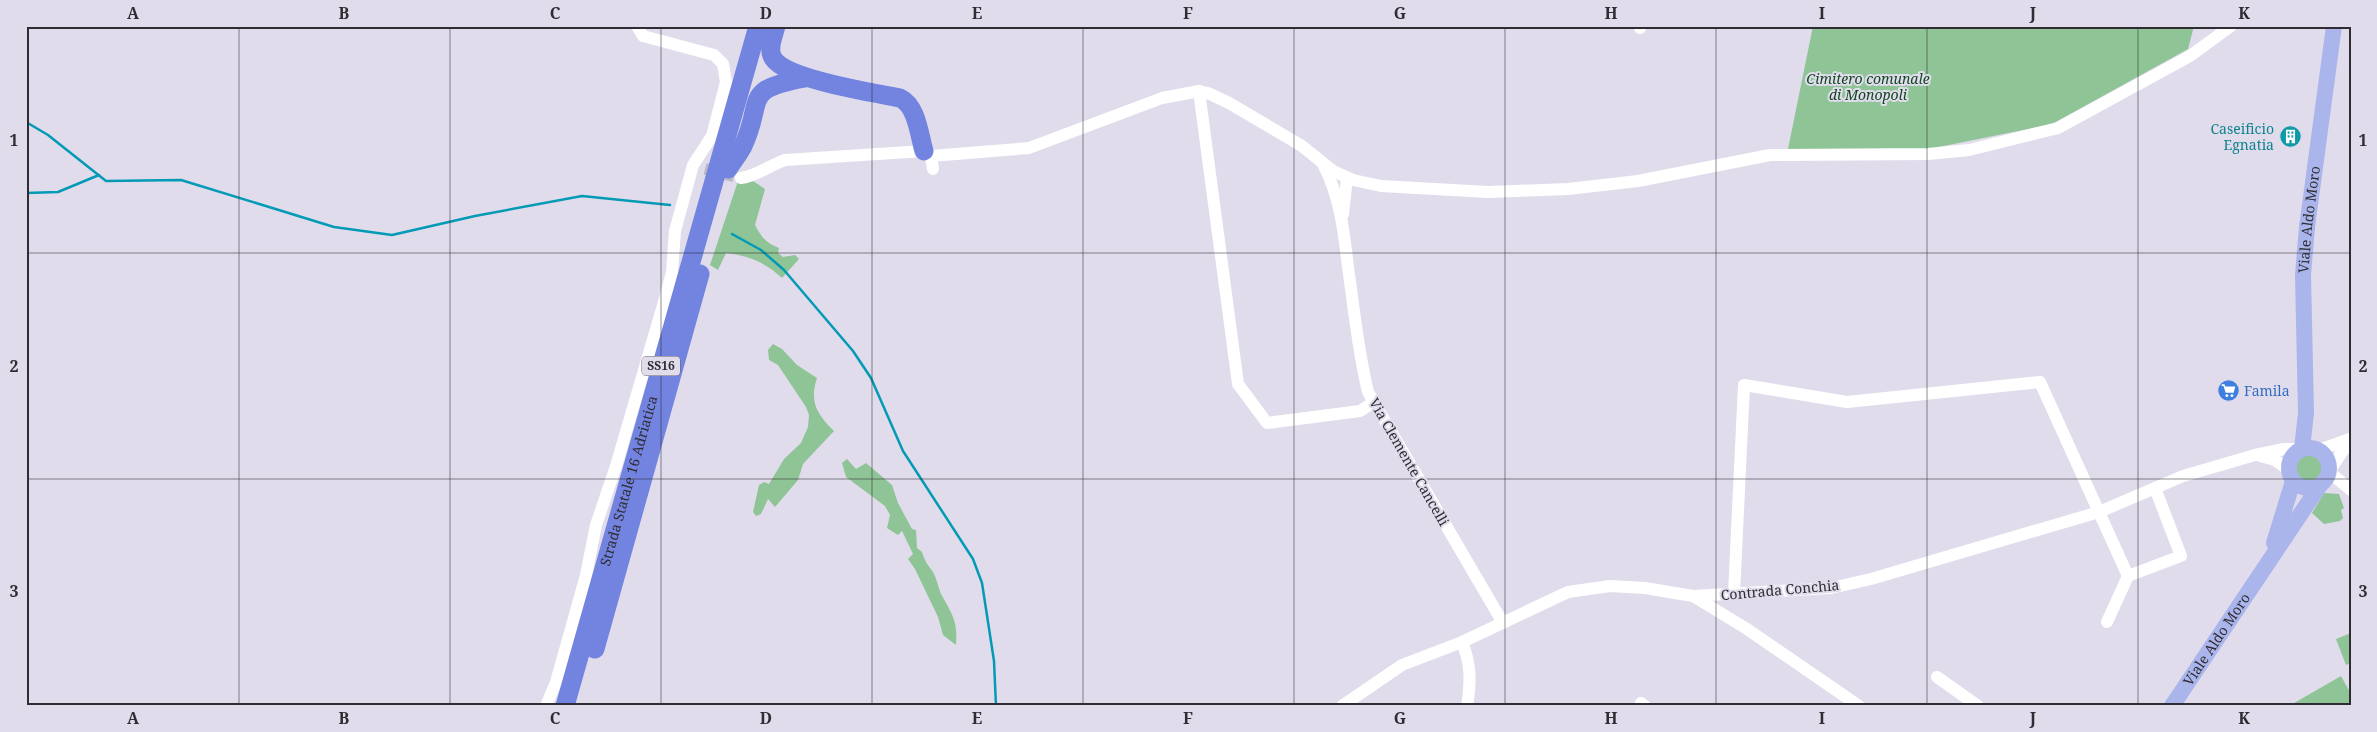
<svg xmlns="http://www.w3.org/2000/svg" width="2377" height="732" font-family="'Noto Serif',serif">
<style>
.green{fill:#8ec496}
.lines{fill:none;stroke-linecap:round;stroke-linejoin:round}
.stream{stroke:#039ab5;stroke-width:2.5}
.minor-tunnel{stroke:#bdb9c7;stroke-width:12;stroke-dasharray:12 6;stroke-linecap:butt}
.minor{stroke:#fff;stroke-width:12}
.major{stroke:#aab5ec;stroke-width:16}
.highway{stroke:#7284e0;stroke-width:19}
.grid{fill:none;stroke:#2f2d33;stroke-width:1;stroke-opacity:0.55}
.labels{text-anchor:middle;stroke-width:4;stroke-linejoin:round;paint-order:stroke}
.shield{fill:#e1dcec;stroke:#64626a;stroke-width:1}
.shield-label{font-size:12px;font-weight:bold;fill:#2f2d33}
.park-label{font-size:14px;font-style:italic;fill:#114620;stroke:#e1dcec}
.culture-label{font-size:14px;fill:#0d838f;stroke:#e1dcec;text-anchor:end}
.street-label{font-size:14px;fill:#2f2d33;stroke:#e1dcec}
.shop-label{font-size:14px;fill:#366cbe;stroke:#e1dcec;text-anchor:start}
.neatline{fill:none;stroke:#2f2d33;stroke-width:2}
.grid-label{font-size:16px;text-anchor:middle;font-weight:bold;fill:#2f2d33}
</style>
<rect width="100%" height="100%" fill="#e1dcec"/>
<g class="green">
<path d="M1813,26H2194L2188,49L2052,124L1929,149H1788Z"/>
<path d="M750,179L765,189L755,225C762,238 766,243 779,248L778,253L783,257L795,255L799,259L782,278C765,262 749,256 726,253L718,270L710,265L738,181Z"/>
<path d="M773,344L782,349L797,365L817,378C809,402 817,414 834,431L803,464L798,480L775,507L768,499L761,514L756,516L753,512L759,485L764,482L769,484L784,459L801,443L808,427L809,415L806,407L778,365L769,360L768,350Z"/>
<circle cx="2310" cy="468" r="14"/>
<path d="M847,459L856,469L866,463L892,485L898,503L912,529L916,530L917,548L922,552C925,562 928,565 933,572C937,579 938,587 941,594C952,614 958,621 956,645L943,635L938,617L915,569L908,559L913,554L902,531L898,535L887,528L890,515L885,506L846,477L842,463Z"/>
<path d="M2324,493L2339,494L2344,508L2341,510L2343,518L2340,521L2324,524L2312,513Z"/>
<path d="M2351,633V663L2346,665L2336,639Z"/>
<path d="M2341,676L2351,694V706H2289Z"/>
</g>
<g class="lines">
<g class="stream">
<path d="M26,122L48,135L106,181L181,180L334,227L392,235L475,216L582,196L670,205"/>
<path d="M26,193L58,192L99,175"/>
<path d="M732,234L761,250L784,270L853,351L871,378L903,451L973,559L982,583L994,661L996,706"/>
</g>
<path class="minor-tunnel" d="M705,169L741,178"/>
<g class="minor">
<path d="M1640,28V26"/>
<path d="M1199,91L1238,384L1267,423L1360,411L1374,402"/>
<path d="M931,156L933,169"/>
<path d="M1323,164C1340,196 1344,232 1348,267C1354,309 1358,351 1368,392L1503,623"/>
<path d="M741,178C757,176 770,165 785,160L924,151L931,156L1029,148L1162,98L1199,91L1208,93L1229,103L1302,146L1333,171L1353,180L1381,186L1488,192L1568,189L1638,181L1770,155L1928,154L1969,150L2058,128L2190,56L2231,26"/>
<path d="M1343,214L1347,178"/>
<path d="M2319,450L2350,439"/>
<path d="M2260,456L2275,460L2289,470"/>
<path d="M2329,471L2351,439"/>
<path d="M2329,472L2351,490"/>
<path d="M1734,594L1744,385L1847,402L2040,382L2128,576"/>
<path d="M1693,596L1747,629L1859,706"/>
<path d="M2107,622L2128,576L2181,556L2155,488"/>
<path d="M1462,642C1471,664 1471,682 1467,706"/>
<path d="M1937,677L1978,706"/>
<path d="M1641,703L1645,706"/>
<path d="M546,706L556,682L586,575L596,525L616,466L666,295L672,272L675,231L693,165L712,136L726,82L723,64L714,55L643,36L637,26"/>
<path d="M1342,706L1402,665L1462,642L1568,592L1610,586L1645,588L1693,596L1831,588L1871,579L2099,512L2183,476L2255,455L2284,449H2301"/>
</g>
<g class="major">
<circle cx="2309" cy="468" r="20"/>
<path id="s1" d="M2302,449L2306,413L2303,275L2307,227L2334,26"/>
<path d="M2274,543L2293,481"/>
<path id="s2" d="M2172,706L2320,485"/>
</g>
<g class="highway">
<path d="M776,26C774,35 768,47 772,56C781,79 875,93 900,98C917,106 919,134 924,151"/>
<path d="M728,169C733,161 739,154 743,146C765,99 740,90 805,78"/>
<path d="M595,649L700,274"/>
<path id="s3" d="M565,706L758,26"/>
</g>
</g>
<path class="grid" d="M239,26V706M450,26V706M661,26V706M872,26V706M1083,26V706M1294,26V706M1505,26V706M1716,26V706M1927,26V706M2138,26V706M26,253H2351M26,479H2351"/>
<defs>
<symbol id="building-disc" viewBox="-11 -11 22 22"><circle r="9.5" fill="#0f9aa8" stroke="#e1dcec"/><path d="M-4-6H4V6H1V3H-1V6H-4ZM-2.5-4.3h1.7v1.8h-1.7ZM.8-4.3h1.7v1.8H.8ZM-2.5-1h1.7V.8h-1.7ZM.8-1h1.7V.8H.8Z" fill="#fff"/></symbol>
<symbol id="supermarket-disc" viewBox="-11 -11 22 22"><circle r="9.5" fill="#3f7fe0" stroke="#e1dcec"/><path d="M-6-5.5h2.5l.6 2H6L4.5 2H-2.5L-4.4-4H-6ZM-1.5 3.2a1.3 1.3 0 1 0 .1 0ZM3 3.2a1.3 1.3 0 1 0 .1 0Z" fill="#fff"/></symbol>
</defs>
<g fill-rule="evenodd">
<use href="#building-disc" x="2278" y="124" width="25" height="25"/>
<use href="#supermarket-disc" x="2216" y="378" width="25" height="25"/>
</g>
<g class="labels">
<rect class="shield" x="642" y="356.5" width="38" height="19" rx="4"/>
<g class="shield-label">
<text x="661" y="370">SS16</text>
</g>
<g class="park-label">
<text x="1868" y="84">Cimitero comunale<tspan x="1868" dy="16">di Monopoli</tspan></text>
</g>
<g class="culture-label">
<text x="2274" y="134">Caseificio<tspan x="2274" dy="16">Egnatia</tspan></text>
</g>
<g class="street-label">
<text dy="5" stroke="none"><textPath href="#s1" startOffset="230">Viale Aldo Moro</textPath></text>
<text transform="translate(1409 462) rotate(60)" y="5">Via Clemente Cancelli</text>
<text dy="5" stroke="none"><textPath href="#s3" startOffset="234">Strada Statale 16 Adriatica</textPath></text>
<text transform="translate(1780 590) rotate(-5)" y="5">Contrada Conchia</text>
<text dy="5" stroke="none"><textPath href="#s2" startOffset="80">Viale Aldo Moro</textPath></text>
</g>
<g class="shop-label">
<text x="2244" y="396">Famila</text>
</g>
</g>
<rect width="2377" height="732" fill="none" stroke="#e1dcec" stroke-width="55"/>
<rect x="28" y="28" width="2322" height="676" class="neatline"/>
<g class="grid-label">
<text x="133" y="19">A</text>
<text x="344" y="19">B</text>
<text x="555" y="19">C</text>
<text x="766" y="19">D</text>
<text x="977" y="19">E</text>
<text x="1188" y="19">F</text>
<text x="1400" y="19">G</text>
<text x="1611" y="19">H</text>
<text x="1822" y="19">I</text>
<text x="2033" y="19">J</text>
<text x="2244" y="19">K</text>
<text x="14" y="146">1</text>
<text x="2363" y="146">1</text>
<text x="14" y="372">2</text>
<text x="2363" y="372">2</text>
<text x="14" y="597">3</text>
<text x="2363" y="597">3</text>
<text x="133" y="724">A</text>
<text x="344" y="724">B</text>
<text x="555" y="724">C</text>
<text x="766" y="724">D</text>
<text x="977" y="724">E</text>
<text x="1188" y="724">F</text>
<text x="1400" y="724">G</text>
<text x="1611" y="724">H</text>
<text x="1822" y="724">I</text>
<text x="2033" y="724">J</text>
<text x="2244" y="724">K</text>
</g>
</svg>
